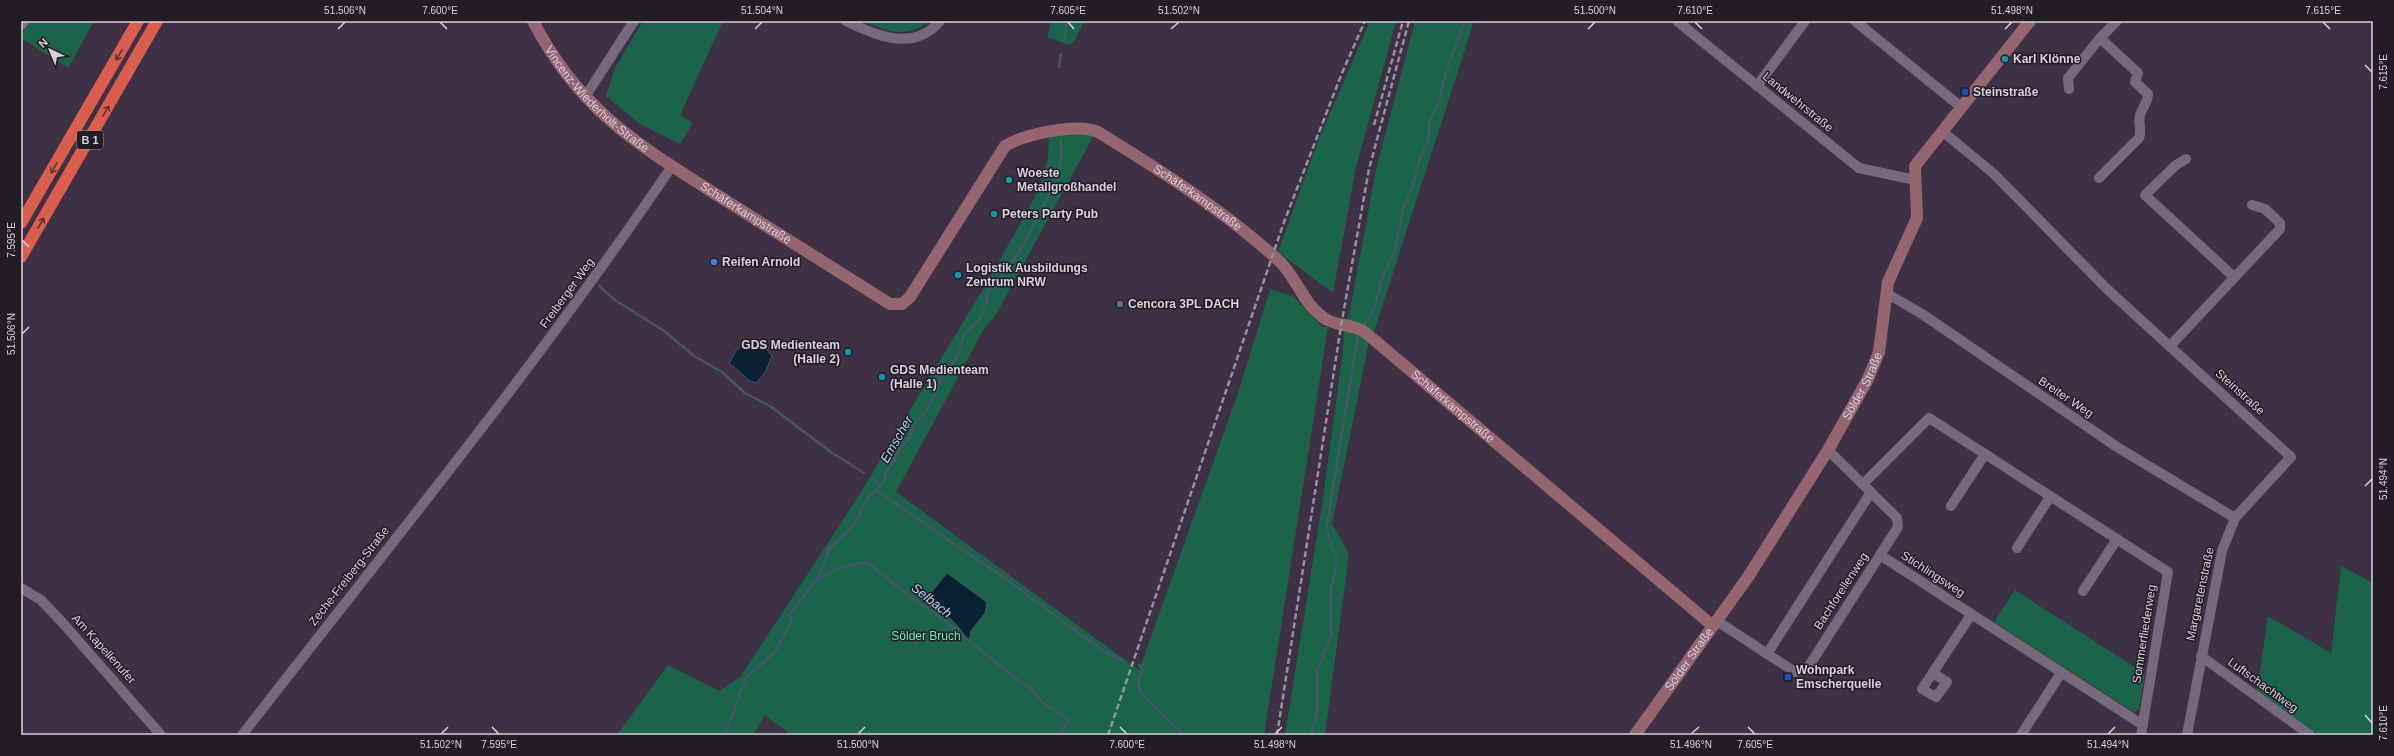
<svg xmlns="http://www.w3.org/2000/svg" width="2394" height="756" font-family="Helvetica,sans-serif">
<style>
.green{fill:#1a654a}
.water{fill:#092035;stroke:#475567}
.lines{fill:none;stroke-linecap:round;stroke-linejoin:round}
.stream{stroke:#475567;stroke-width:2.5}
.street{stroke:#77687e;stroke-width:10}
.secondary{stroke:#956570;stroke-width:12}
.highway{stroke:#da5d4e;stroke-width:12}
.rail{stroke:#9a8f9f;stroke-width:2.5;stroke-dasharray:6 3;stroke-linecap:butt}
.oneway{stroke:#623333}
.ticks{fill:none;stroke:#d9d0dd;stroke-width:1.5}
.culture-dot{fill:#0f9aa8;stroke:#221c25;stroke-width:1.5}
.transit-dot{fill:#1a4fb4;stroke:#221c25;stroke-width:1.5}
.shop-dot{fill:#3f7fe0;stroke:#221c25;stroke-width:1.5}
.service-dot{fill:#5c6f8a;stroke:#221c25;stroke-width:1.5}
.labels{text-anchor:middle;stroke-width:3;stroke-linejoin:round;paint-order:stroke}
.shield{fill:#221c25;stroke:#a29aa6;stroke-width:1}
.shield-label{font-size:11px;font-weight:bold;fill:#d9d0dd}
.poi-label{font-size:12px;font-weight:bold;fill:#d9d0dd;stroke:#221c25;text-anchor:start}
.street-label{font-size:12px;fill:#d9d0dd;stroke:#221c25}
.park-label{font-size:12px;fill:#5cf8bd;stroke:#221c25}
.water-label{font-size:13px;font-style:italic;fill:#b2d6f9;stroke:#221c25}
.neatline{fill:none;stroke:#d9d0dd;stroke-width:1.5}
.ticks-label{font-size:10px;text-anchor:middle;fill:#d9d0dd}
</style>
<rect width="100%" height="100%" fill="#3f3145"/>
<g class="green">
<path d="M29,21H94L68,68L21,38Z"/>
<path d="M643,21H723L680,115L693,123L680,144L640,124L606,96L616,66Z"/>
<path d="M864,21H930C906,38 889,33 864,21Z"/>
<path d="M1052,21H1084L1074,42L1069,45L1047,37Z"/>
<path d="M1370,21H1396L1356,167L1333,293L1278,252L1318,141Z"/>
<path d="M1415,21H1474L1373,335L1354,321H1345L1349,316L1376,170Z"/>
<path d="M1072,134L1094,135L994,318L985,327L896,492L1139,670L1239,390L1270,289L1294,297L1322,327H1328L1264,735H791L765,715L753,735H617L668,665L720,691L741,676L856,500L992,274L1040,188L1048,159L1049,137Z"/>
<path d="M1344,326L1369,341L1332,524L1349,554L1325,735H1285L1323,498L1343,350Z"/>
<path d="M2341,566L2373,583V735H2319L2257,691L2268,616L2331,653Z"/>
<path d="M2015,590L2145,674L2139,709L2134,712L1994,622Z"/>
</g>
<g class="water">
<path d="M748,344L761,349L765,348L772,356L765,373L756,383L750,381L729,363L737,349Z"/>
<path d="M947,573L987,602L985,613L971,631L969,641C963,633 955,622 946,615C939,610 931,608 926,599Z"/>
</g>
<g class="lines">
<g class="stream">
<path d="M1064,42L1067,21"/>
<path d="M1059,67L1061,54"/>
<path d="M599,286L615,300L664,331L693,355L723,373L745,393L770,406L831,452L864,473"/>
<path d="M1364,325L1374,309L1383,275L1395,251L1403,208L1413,185L1419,161L1428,139L1430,120L1439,103L1446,71L1465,21"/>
<path d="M873,478L880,486"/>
<path d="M876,490L1004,578L1106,653L1122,660"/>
<path d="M816,580L839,568L867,562L904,592L946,622L1019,681L1029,686L1042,702L1069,720L1059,735"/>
<path d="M1139,665L1143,670L1138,681L1140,691L1184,735"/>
<path d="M725,735L745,679L775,652L791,622L790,614L820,574L829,549L854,525L867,499L884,482L886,471L895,460L898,451L909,439L915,423L928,409L942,376L957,357L964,335L980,318L985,308L988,291L1005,273L1023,245L1056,182L1061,161V140"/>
<path d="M1311,735L1317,712V672L1331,635V589L1337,561L1327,532V525L1358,333"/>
</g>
<g class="street">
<path d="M846,21C876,35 913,53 940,21"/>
<path d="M1677,21L1859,168L1915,180"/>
<path d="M1855,21L1961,107"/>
<path d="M1757,86L1805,21"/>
<path d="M2069,89L2068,78L2100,38"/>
<path d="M585,97L634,21"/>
<path d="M1942,131L1993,173L2107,289L2291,457L2235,518L2222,551L2187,735"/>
<path d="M2186,159L2176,165L2145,195L2234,277"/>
<path d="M2099,178L2139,138C2142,130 2138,123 2140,115C2142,107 2148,103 2148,94L2135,82L2138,73L2100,38L2117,21"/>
<path d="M1886,293L1922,314L2117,447L2235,518"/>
<path d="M2170,346L2280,229V223L2265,209L2252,205"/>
<path d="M1863,484L1929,418L2168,572L2141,735"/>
<path d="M1951,506L1985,454"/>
<path d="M2017,548L2050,497"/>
<path d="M1880,555L2143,725"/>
<path d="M21,588L41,600L61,621L161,735"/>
<path d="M2083,591L2117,539"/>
<path d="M1717,621L1795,672L1807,669L1898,527L1897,518L1828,450"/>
<path d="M1767,654L1871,492"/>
<path d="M2201,656L2310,735"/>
<path d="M1933,673L1947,682L1936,697L1922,689L1971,615"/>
<path d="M242,735C388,547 539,363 672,166"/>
<path d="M2021,735L2061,673"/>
</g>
<g class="secondary">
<path id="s1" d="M533,21C582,116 647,150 733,205C786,238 838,271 890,304H902L910,297L1005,146C1024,134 1078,123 1098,132C1160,170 1223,210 1277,259C1296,275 1302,303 1324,318C1336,327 1353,323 1366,333L1713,626"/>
<path d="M21,24L23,21"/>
<path id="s2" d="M1635,735L1748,577L1828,450L1868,379L1879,352L1888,282L1917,218L1915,166L2030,21"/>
</g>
<g class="highway">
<path d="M21,223L138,21"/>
<path d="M21,257L157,21"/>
</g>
<g class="rail">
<path d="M1374,125L1403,21"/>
<path d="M1108,735L1284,222L1342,73L1365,21"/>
<path d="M1277,735L1341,326L1369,169L1409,21"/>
</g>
</g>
<defs><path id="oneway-shaft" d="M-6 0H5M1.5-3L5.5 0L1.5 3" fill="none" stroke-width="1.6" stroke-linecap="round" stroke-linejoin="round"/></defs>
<g class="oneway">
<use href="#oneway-shaft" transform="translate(119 55) rotate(119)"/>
<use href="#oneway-shaft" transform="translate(106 111) rotate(-60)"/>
<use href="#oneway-shaft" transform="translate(54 168) rotate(120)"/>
<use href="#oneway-shaft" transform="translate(41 223) rotate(-60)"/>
</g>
<path class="ticks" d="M440,22L447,29M1068,22L1074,29M1695,22L1702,29M2323,22L2330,29M338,29L345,22M755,29L762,22M1171,29L1179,22M1588,29L1595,22M2005,29L2012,22M2365,65L2372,72M22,240L29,247M22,334L29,327M2365,486L2372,479M2365,715L2372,723M492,727L499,734M1120,727L1127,734M1748,727L1755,734M441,734L448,727M858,734L865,727M1275,734L1282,727M1691,734L1699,727M2108,734L2115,727"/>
<g class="culture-dot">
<circle cx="2005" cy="59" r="4"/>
<circle cx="1009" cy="180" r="4"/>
<circle cx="994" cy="214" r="4"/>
<circle cx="958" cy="275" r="4"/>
<circle cx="848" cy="352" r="4"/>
<circle cx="882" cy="377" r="4"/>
</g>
<g class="transit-dot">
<rect x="1961" y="88" width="8" height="8" rx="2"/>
<rect x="1784" y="673" width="8" height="8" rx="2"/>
</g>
<circle class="shop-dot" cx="714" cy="262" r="4"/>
<circle class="service-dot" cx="1120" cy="304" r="4"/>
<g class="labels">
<rect class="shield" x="77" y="131" width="26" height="18" rx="3"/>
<g class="shield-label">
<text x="90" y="144">B 1</text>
</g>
<g class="poi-label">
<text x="2013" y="63">Karl Klönne</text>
<text x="1973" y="96">Steinstraße</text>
<text x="1017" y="177">Woeste<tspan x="1017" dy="14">Metallgroßhandel</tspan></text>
<text x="1002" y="218">Peters Party Pub</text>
<text x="722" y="266">Reifen Arnold</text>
<text x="966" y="272">Logistik Ausbildungs<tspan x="966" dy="14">Zentrum NRW</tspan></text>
<text x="1128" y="308">Cencora 3PL DACH</text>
<text x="840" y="349" text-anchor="end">GDS Medienteam<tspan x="840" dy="14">(Halle 2)</tspan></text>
<text x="890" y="374">GDS Medienteam<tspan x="890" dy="14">(Halle 1)</tspan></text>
<text x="1796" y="674">Wohnpark<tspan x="1796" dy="14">Emscherquelle</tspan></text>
</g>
<g class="street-label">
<text dy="4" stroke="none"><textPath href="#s1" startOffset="102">Vincenz-Wiederholt-Straße</textPath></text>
<text transform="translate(1798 102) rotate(39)" y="4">Landwehrstraße</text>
<text dy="4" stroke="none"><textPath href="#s1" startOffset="878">Schäferkampstraße</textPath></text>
<text dy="4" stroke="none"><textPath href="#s1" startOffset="291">Schäferkampstraße</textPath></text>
<text transform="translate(567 293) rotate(-54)" y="4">Freiberger Weg</text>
<text dy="4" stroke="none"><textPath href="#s2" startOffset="417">Sölder Straße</textPath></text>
<text transform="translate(2240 392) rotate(42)" y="4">Steinstraße</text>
<text transform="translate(2066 397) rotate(34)" y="4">Breiter Weg</text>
<text dy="4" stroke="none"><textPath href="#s1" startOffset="1213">Schäferkampstraße</textPath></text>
<text transform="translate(1933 574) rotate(33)" y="4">Stichlingsweg</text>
<text transform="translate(349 576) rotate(-52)" y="4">Zeche-Freiberg-Straße</text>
<text transform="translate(1841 591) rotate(-57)" y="4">Bachforellenweg</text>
<text transform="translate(2200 594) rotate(-78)" y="4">Margaretenstraße</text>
<text transform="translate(2144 634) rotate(-81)" y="4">Sommerfliederweg</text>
<text transform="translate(104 649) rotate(48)" y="4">Am Kapellenufer</text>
<text dy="4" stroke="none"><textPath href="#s2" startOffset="93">Sölder Straße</textPath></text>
<text transform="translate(2263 685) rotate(36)" y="4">Luftschachtweg</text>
</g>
<g class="park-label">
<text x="926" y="640">Sölder Bruch</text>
</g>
<g class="water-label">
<text transform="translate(896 439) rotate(-60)" y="5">Emscher</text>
<text transform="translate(932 600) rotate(38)" y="5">Selbach</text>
</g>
</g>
<rect width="2394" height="756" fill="none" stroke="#221c25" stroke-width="44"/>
<g transform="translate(50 50) rotate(316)" stroke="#221c25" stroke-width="3" paint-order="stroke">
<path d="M0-3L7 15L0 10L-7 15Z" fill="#d9d0dd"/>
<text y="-6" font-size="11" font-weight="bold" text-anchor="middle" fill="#d9d0dd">N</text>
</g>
<rect x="22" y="22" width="2350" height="712" class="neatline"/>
<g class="ticks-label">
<text x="345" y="14">51.506°N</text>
<text x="440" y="14">7.600°E</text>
<text x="762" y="14">51.504°N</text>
<text x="1068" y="14">7.605°E</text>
<text x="1179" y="14">51.502°N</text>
<text x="1595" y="14">51.500°N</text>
<text x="1695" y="14">7.610°E</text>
<text x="2012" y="14">51.498°N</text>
<text x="2323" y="14">7.615°E</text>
<text transform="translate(2383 72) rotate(-90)" y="4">7.615°E</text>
<text transform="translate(11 240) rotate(-90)" y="4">7.595°E</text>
<text transform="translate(11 334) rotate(-90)" y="4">51.506°N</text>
<text transform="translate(2383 479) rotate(-90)" y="4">51.494°N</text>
<text transform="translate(2383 723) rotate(-90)" y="4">7.610°E</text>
<text x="441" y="748">51.502°N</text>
<text x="499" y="748">7.595°E</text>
<text x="858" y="748">51.500°N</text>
<text x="1127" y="748">7.600°E</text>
<text x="1275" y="748">51.498°N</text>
<text x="1691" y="748">51.496°N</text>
<text x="1755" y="748">7.605°E</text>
<text x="2108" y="748">51.494°N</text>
</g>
</svg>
